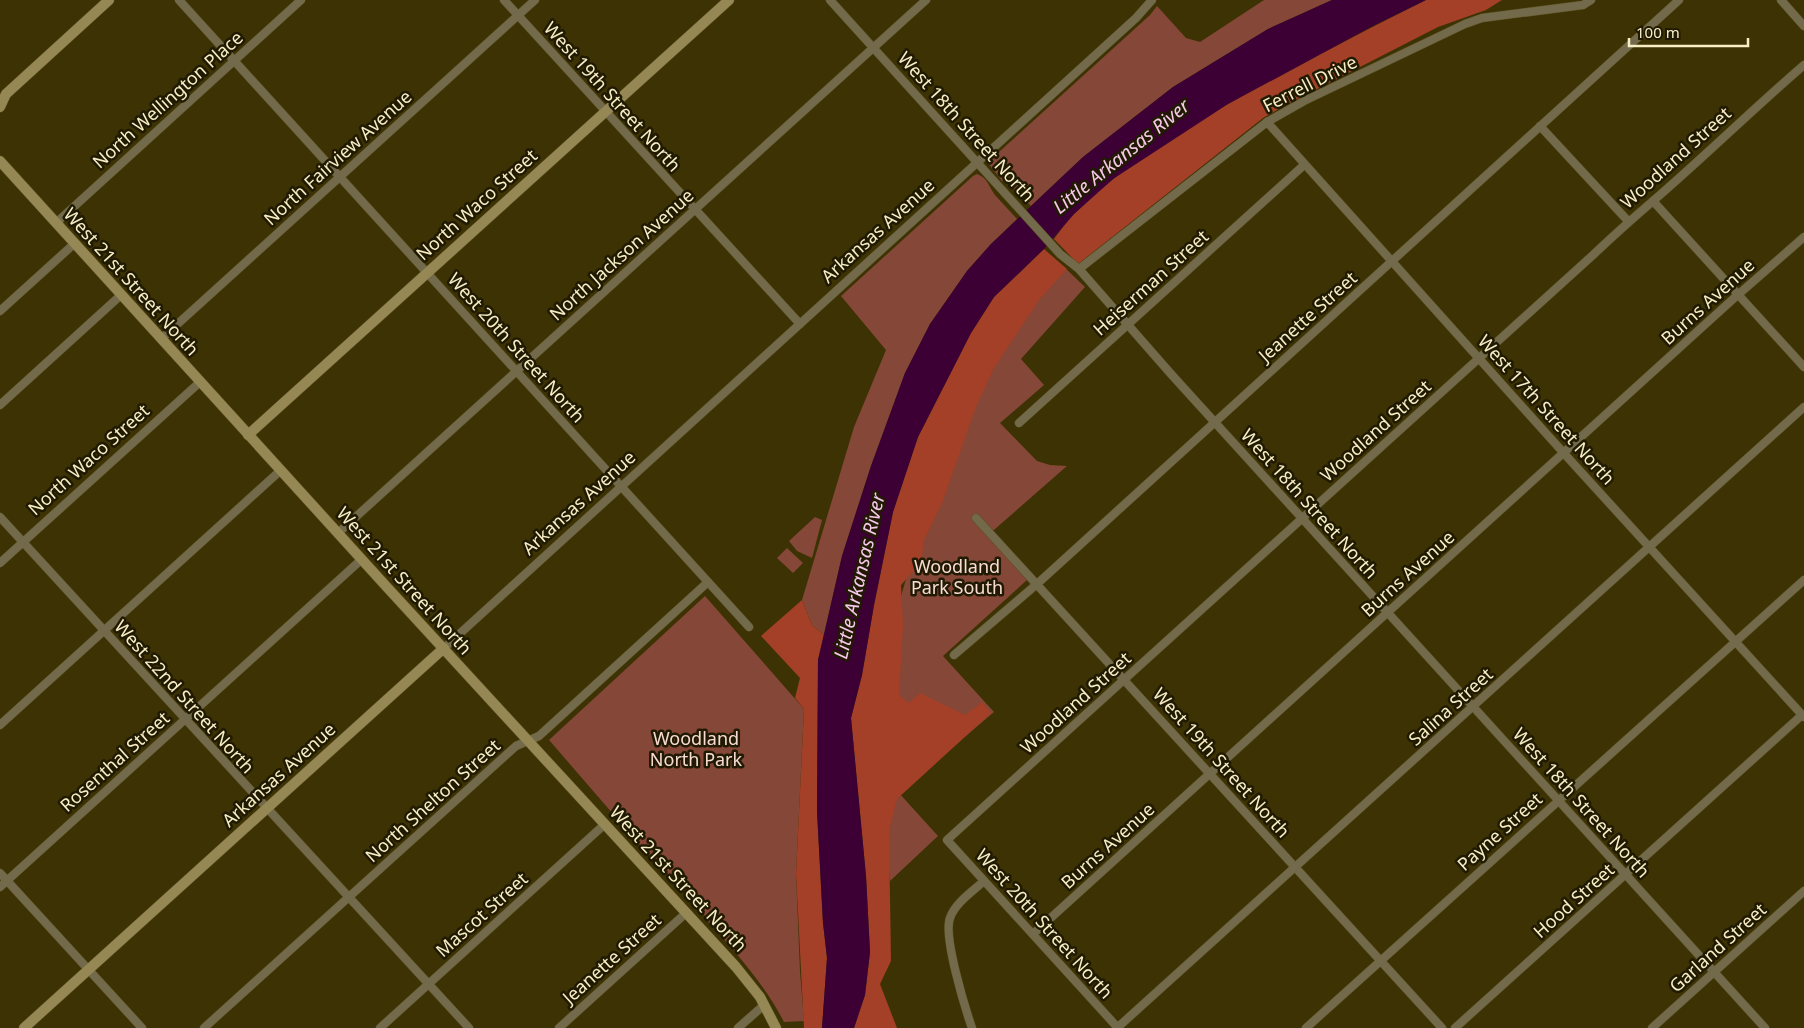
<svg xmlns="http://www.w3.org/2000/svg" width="1804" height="1028" font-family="'Noto Sans',sans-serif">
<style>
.green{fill:#854737}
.forest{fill:#a34027}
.water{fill:#3c0034}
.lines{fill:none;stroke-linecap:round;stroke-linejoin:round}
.street-casing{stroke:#5b5022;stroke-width:9}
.secondary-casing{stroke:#5b5022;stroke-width:11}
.street{stroke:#726a4b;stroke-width:8}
.secondary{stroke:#968855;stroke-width:10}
.labels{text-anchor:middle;stroke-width:5;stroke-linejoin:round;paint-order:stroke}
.street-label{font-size:18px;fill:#f8eec6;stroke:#211a02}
.park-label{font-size:18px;fill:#f8dbd4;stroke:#211a02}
.water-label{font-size:19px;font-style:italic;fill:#f6c9ea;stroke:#211a02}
</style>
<rect width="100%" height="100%" fill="#3d3203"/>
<g class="green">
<path d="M1264,0H1332L1268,29L1173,87L1083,157L1031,206L1009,183L1002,181L988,163L989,161L1150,15L1157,6L1186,38L1200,42Z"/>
<path d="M977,174C988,178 989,187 995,195C1002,203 1010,211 1017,219L991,244L967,271L930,324L905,373L871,466L842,556L824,635L812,625L802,600L854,427L886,350L841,296L973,176Z"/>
<path d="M1063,266L1085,287L1021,359L1044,385L1000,423L1037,461L1050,465L1067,466L987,536L1027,580L943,656L994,712L899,793L938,836L890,881L878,755L891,632L917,540L980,377Z"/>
<path d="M815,517L822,520L812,558L797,551L789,541Z"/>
<path d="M787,548L803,563L793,573L777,558Z"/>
<path d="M705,596L804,709L796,874L800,971L804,1021L784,1022C763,982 736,953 706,919L702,909L639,844L549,740Z"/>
</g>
<g class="forest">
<path d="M1426,0H1502L1486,10L1438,27L1282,107L1263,118L1078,264L1054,239C1061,230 1067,220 1075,213C1135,154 1211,112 1284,74C1331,48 1378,24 1426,0Z"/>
<path d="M1044,249L1067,269L1039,300L994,368L976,407L942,503L924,540L921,563L901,585L903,626L899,695L909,703L920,693L965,715L982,702L991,713L897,799L889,831L891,961L880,984L897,1028H854L865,995L870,952L866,876L851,718L862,675L874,605L893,512L918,437L971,333L994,297Z"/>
<path d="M802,600L812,625L824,635L818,660L817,811L823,923L827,958L822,1028H804L796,874L804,709L795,698L800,678L761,636Z"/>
</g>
<path class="water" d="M1332,0H1426L1371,27L1228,104L1113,179L1074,214L1044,249L994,297L971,333L918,437L893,512L874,605L862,675L851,718L866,876L870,952L865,995L854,1028H822L827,958L823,923L817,811L818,660L842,556L871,466L905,373L930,324L967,271L991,244L1083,157L1173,87L1268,29Z"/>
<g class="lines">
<defs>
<g id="street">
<path d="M179,0L749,627"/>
<path d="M504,0L800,324"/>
<path d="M830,0L1060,254L1079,269L1171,374L1765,1028"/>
<path d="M1781,0L1804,26"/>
<path d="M1267,122L1570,460L1804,717"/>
<path d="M1540,126L1628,221"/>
<path d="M1653,201L1804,367"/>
<path d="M56,223L301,0"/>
<path d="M1079,269L1267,122L1304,101L1465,24L1482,18L1583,5L1591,0"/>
<path d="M0,311L75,243"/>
<path d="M161,339L535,0"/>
<path d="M0,405L121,295"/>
<path d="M1019,423L1304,165"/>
<path d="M0,517L469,1028"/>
<path d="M976,518L1442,1028"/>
<path d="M338,533L926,0"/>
<path d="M0,563L200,382"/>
<path d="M444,648L1136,18L1152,0"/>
<path d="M954,655L1037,584L1679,0"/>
<path d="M0,725L281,470"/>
<path d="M0,873L142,1028"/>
<path d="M0,887L362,559"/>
<path d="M1033,934L1732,300L1804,237"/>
<path d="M204,1028L506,755L516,746L539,736L708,582"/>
<path d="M380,1028L605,824"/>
<path d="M559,1028L686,913"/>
<path d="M738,1028L764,1005"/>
<path d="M972,1028C965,1008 943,936 950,918C955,903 973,891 984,881"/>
<path d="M1117,1028L1804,407"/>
<path d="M1118,1028L947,840L1593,255C1613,236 1632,219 1653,201C1704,157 1753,109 1804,65"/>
<path d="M1306,1028L1804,580"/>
<path d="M1455,1028L1802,715"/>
<path d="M1652,1028L1804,891"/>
</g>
<g id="secondary">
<path d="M0,107L6,94L109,0"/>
<path d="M0,161L385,585L736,967L760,997L776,1028"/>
<path d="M248,435L729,0"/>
<path d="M24,1028L444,648"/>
</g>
</defs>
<use href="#street" class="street-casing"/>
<use href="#secondary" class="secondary-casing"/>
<use href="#street" class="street"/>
<use href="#secondary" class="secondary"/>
</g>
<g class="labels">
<g class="street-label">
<text transform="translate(1310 84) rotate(-27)" y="6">Ferrell Drive</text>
<text transform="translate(612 97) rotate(48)" y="6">West 19th Street North</text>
<text transform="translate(168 100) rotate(-42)" y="6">North Wellington Place</text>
<text transform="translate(966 127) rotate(48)" y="6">West 18th Street North</text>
<text transform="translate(338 158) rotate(-42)" y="6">North Fairview Avenue</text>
<text transform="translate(1676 158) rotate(-42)" y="6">Woodland Street</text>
<text transform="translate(477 205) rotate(-42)" y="6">North Waco Street</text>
<text transform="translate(878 231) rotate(-42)" y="6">Arkansas Avenue</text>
<text transform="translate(622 255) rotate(-42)" y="6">North Jackson Avenue</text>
<text transform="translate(131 282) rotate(48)" y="6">West 21st Street North</text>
<text transform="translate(1151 283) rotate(-42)" y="6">Heiserman Street</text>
<text transform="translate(1708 302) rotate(-42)" y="6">Burns Avenue</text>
<text transform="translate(1308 317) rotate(-42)" y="6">Jeanette Street</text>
<text transform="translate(516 348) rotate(48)" y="6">West 20th Street North</text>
<text transform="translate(1546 410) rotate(48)" y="6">West 17th Street North</text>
<text transform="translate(1376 431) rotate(-42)" y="6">Woodland Street</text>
<text transform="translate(89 460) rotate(-42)" y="6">North Waco Street</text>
<text transform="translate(579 503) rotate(-42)" y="6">Arkansas Avenue</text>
<text transform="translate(1309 504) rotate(48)" y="6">West 18th Street North</text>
<text transform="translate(1408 574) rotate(-42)" y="6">Burns Avenue</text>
<text transform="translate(404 581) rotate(48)" y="6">West 21st Street North</text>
<text transform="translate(184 697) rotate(48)" y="6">West 22nd Street North</text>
<text transform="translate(1076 703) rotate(-42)" y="6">Woodland Street</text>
<text transform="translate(1451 707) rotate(-42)" y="6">Salina Street</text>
<text transform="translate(115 762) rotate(-42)" y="6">Rosenthal Street</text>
<text transform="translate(1221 763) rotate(48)" y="6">West 19th Street North</text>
<text transform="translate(279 775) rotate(-42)" y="6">Arkansas Avenue</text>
<text transform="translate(433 801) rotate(-42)" y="6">North Shelton Street</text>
<text transform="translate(1581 803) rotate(48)" y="6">West 18th Street North</text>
<text transform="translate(1500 832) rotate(-42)" y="6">Payne Street</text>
<text transform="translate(1108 846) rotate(-42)" y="6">Burns Avenue</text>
<text transform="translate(678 879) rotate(47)" y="6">West 21st Street North</text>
<text transform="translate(1574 901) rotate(-42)" y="6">Hood Street</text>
<text transform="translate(482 915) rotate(-42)" y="6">Mascot Street</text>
<text transform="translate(1044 924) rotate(48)" y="6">West 20th Street North</text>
<text transform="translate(1718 948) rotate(-42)" y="6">Garland Street</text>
<text transform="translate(612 959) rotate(-42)" y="6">Jeanette Street</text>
</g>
<g class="park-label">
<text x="957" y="573">Woodland<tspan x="957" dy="21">Park South</tspan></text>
<text x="696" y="745">Woodland<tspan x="696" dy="21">North Park</tspan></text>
</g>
<g class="water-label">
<text transform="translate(1121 156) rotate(-39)" y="7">Little Arkansas River</text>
<text transform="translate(859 576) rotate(-77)" y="7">Little Arkansas River</text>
</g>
</g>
<path d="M1629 38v8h119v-8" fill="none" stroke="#f8eec6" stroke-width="2.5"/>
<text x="1636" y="38" font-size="15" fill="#f8eec6" stroke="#211a02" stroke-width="4" paint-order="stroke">100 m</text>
</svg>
